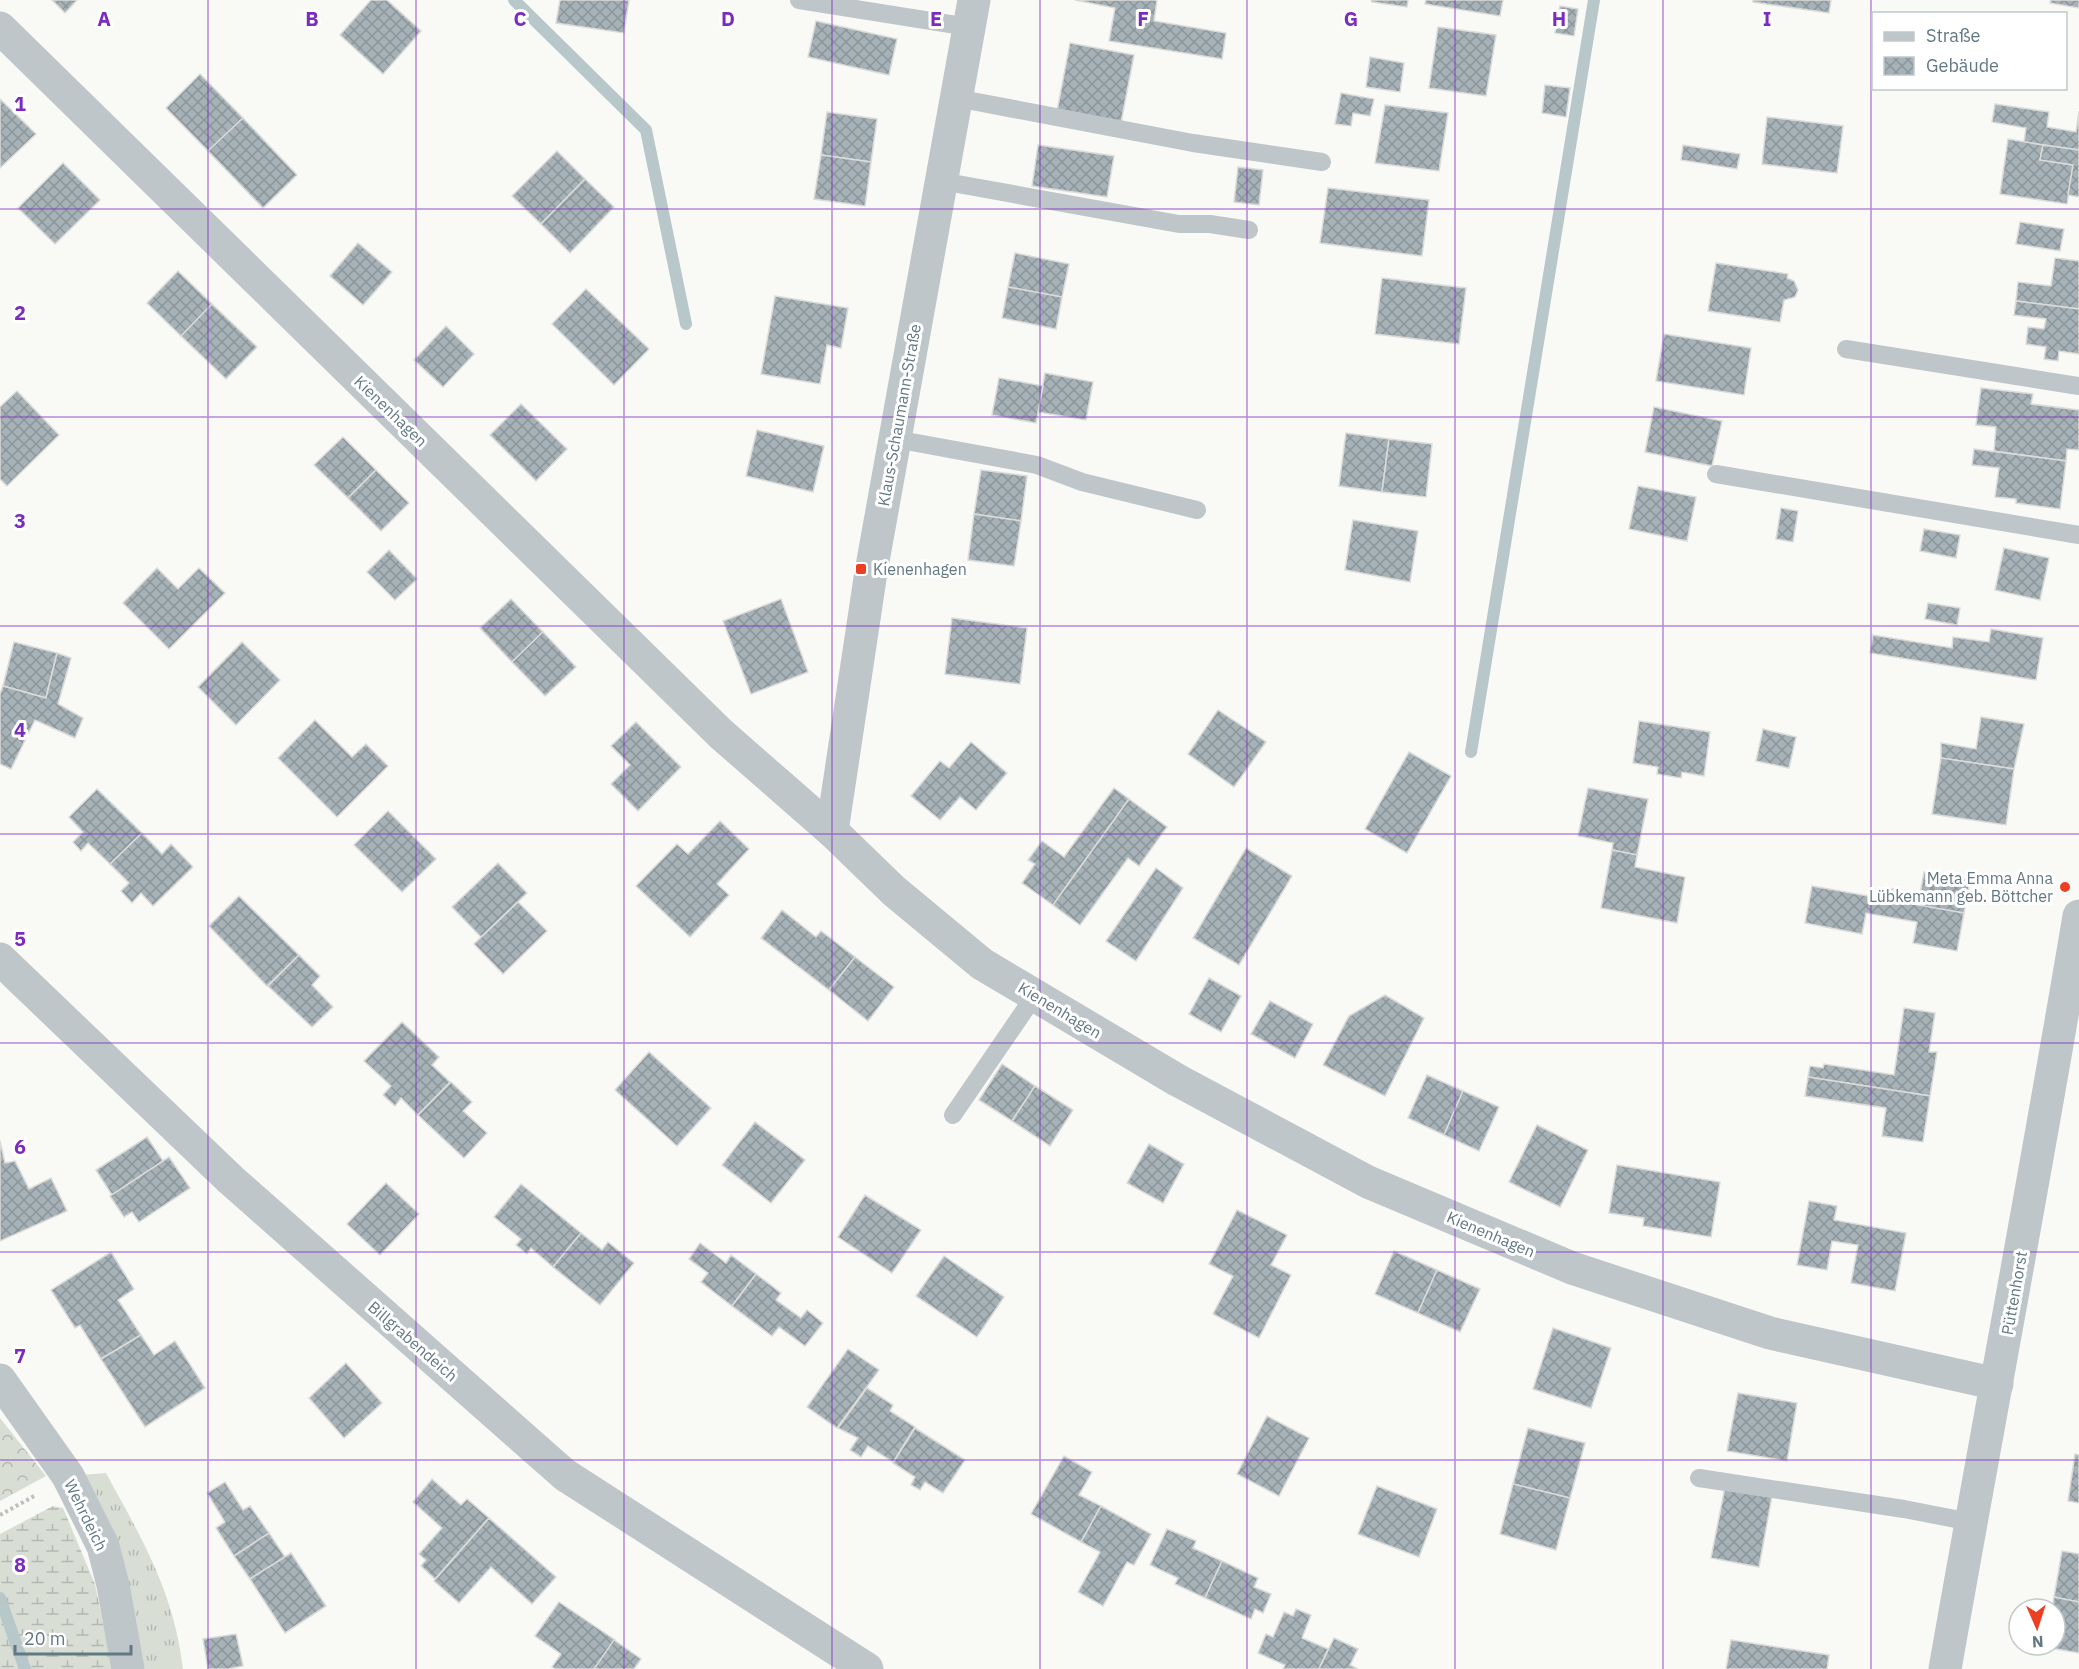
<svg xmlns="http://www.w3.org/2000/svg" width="2079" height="1669" font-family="'IBM Plex Sans',sans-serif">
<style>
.grass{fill:url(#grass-tufts)}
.forest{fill:url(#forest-crowns)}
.wetland{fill:url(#wetland-marsh)}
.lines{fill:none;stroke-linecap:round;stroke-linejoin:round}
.stream{stroke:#b7c7ca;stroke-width:12}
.building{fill:url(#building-cross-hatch);stroke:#dbdbd9;stroke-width:1.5}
.path{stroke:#babfc1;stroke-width:4;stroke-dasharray:3 3;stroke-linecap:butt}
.lane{stroke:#bfc6c9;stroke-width:18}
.street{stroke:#bfc6c9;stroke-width:33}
.grid{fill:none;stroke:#7b2cbf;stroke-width:1.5;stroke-opacity:0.55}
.poi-dot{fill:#ec3f23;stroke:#fff;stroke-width:2}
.labels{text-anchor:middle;stroke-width:6;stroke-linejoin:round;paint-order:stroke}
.street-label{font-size:16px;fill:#627883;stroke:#fff}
.poi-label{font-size:16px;fill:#627883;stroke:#fff;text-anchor:start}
.grid-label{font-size:20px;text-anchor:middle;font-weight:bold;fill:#7b2cbf;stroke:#fff;stroke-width:6;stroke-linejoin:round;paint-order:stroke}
</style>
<defs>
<pattern id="grass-tufts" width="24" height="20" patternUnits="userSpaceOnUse" patternTransform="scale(1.5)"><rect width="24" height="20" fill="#d9ded5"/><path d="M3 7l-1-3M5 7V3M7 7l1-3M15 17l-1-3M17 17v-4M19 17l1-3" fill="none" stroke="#b3b9b2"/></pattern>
<pattern id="forest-crowns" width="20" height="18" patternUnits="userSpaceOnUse" patternTransform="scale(1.5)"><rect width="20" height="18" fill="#d9ded5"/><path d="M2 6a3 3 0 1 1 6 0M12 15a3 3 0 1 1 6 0" fill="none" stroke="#b3b9b2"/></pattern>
<pattern id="wetland-marsh" width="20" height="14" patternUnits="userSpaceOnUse" patternTransform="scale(1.5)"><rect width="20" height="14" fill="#d9ded5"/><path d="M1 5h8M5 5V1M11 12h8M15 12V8" fill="none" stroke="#b3b9b2"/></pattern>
<pattern id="building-cross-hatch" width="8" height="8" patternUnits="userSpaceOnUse" patternTransform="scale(1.5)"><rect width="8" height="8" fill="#a6b2b7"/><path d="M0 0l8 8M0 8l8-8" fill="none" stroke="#8b969a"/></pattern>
</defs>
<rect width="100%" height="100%" fill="#f9f9f6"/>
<path class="grass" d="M106,1473C142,1539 174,1592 183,1669H128L68,1476Z"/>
<path class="forest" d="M0,1418L46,1476L0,1501Z"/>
<path class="wetland" d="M53,1506L63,1508L95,1584L113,1669H0V1534Z"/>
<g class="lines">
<g class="stream">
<path d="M514,0L646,130L686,324"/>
<path d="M1471,752L1594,0"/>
<path d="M0,1598L25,1669"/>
</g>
</g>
<g class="building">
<path d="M52,0H77L65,13Z"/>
<path d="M371,0H387L421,31L383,74L340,35Z"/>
<path d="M560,0H629L624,33L556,23Z"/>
<path d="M1075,0H1157L1154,21L1226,33L1222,59L1109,41L1115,8Z"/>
<path d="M1371,0H1408L1407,7L1372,2Z"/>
<path d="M1426,0H1503L1500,16L1425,4Z"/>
<path d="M1753,0H1831L1829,13L1753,2Z"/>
<path d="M2051,0H2079V8L2050,3Z"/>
<path d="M1560,6L1578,9L1574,36L1555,33Z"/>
<path d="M816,21L897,39L889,75L808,57Z"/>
<path d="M1438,27L1496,35L1486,96L1429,88Z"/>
<path d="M1070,43L1134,55L1121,123L1057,111Z"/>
<path d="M1370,57L1404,63L1400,92L1366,87Z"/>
<path d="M200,74L243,118L208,151L166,108Z"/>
<path d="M1545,85L1570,88L1566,117L1542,113Z"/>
<path d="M1341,93L1374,99L1370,116L1353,113L1351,126L1335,124Z"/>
<path d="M0,99L36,134L0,168Z"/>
<path d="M1995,104L2049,112L2047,127L2076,132L2079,111V150L2024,142L2026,128L1992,122Z"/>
<path d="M1385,105L1448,113L1439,171L1375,163Z"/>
<path d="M827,112L877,119L871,162L821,155Z"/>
<path d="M1767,117L1843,126L1837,173L1762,164Z"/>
<path d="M243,118L297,175L263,208L208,151Z"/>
<path d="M2008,139L2043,145L2040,160L2073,165L2067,204L2000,194Z"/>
<path d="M1038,145L1114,156L1107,197L1032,186Z"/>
<path d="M1683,145L1740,154L1737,169L1681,160Z"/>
<path d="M2043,145L2079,150V197L2068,195L2073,165L2040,160Z"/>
<path d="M557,151L585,179L541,224L512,196Z"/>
<path d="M821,155L871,162L865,206L814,199Z"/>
<path d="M63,163L100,200L55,244L18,208Z"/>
<path d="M1238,167L1263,170L1259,205L1234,202Z"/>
<path d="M585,179L614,207L570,253L541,224Z"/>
<path d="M1328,188L1429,200L1422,256L1320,243Z"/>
<path d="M2020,222L2064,229L2060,251L2016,244Z"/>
<path d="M358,243L392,272L363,305L330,276Z"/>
<path d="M1015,253L1069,264L1062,297L1008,287Z"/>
<path d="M2055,258L2079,261V309L2016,301L2018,282L2051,286Z"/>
<path d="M1716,263L1788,274L1787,278L1794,281L1798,290L1795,297L1784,300L1780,322L1708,311Z"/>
<path d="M178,271L212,304L181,336L147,303Z"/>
<path d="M1382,278L1466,288L1459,344L1375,334Z"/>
<path d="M1008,287L1062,297L1056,329L1002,318Z"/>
<path d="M586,289L649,349L614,385L552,324Z"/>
<path d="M775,296L848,308L841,348L827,345L820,384L761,374Z"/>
<path d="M2016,301L2079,309V354L2059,351L2058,361L2044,359L2046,347L2026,344L2028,327L2044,329L2046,319L2014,315Z"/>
<path d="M212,304L257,347L226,379L181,336Z"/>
<path d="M446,326L474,354L443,387L414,360Z"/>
<path d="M1664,334L1751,348L1744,395L1656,381Z"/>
<path d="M1045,373L1093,382L1086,420L1038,412Z"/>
<path d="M999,378L1043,386L1036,423L992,415Z"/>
<path d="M1981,388L2033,394L2031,404L2079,410V450L2067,449L2066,461L1994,451L1996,427L1976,425Z"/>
<path d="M17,391L59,435L7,486L0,479V407Z"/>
<path d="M521,404L567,449L536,481L490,435Z"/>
<path d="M1654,407L1722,421L1712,466L1645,452Z"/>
<path d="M757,430L824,446L813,492L746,476Z"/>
<path d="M1346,433L1389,439L1382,492L1339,486Z"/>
<path d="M343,437L376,470L348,498L314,465Z"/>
<path d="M1389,439L1432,444L1426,497L1382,492Z"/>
<path d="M1974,449L2066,461L2060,509L2016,503V499L1995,497L1999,468L1972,465Z"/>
<path d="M376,470L409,503L381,531L348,498Z"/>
<path d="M981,470L1027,476L1021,521L974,514Z"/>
<path d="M1638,486L1696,497L1687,541L1629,529Z"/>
<path d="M1781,508L1798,511L1793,542L1776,539Z"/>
<path d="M974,514L1021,521L1014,566L968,560Z"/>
<path d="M1353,520L1418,531L1410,582L1345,570Z"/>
<path d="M1924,529L1960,535L1956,558L1920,551Z"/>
<path d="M2004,548L2049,558L2040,600L1995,590Z"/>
<path d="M389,550L417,579L395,600L367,572Z"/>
<path d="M157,568L178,589L199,568L225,593L169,649L123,603Z"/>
<path d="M511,599L543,632L512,662L480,628Z"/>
<path d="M781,599L808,672L751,694L723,621Z"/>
<path d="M1928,603L1960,608L1957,625L1925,619Z"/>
<path d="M952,618L1027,628L1020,684L945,674Z"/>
<path d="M1991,629L2043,638L2036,680L1870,653L1873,635L1952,648L1953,637L1989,642Z"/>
<path d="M543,632L576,667L545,696L512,662Z"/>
<path d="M14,642L57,653L46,698L3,686Z"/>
<path d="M242,642L280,680L236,725L198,687Z"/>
<path d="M57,653L71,658L58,704L83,718L75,738L35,720L11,769L0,764V694L3,686L46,698Z"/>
<path d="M1218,710L1266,742L1234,787L1188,754Z"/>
<path d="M1981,717L2024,724L2014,769L1941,758V743L1976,749Z"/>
<path d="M315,720L352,757L366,744L388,766L337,817L278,758Z"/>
<path d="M1639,721L1710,732L1704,776L1682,772L1681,778L1657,774L1658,767L1633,763Z"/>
<path d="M636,722L681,767L638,811L611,784L630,765L611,746Z"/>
<path d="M1763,729L1796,737L1789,768L1756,761Z"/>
<path d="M971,742L1007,773L976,810L960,797L940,820L911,796L940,761L949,768Z"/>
<path d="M1409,752L1451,776L1407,853L1365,829Z"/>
<path d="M1941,758L2014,769L2006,825L1932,814Z"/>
<path d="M1114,788L1129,799L1053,905L1022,883L1035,864L1028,860L1042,841L1064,857Z"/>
<path d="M1588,788L1648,799L1637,855L1612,850L1613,843L1578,836Z"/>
<path d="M97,789L142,833L110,864L88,843L81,851L73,842L83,832L69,817Z"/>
<path d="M1129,799L1167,827L1139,866L1128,858L1080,925L1053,905Z"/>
<path d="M388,811L436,859L402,892L354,845Z"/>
<path d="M720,821L749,849L717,884L729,895L690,937L636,886L677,844L688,854Z"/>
<path d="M142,833L162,854L171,844L193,867L153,906L141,893L132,903L121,891L129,883L110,864Z"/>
<path d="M1246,848L1292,876L1239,965L1193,938Z"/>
<path d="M1612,850L1637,855L1635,867L1685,877L1677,923L1601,908Z"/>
<path d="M498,863L527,893L481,937L452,907Z"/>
<path d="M1156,868L1183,888L1136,961L1106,941Z"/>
<path d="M1924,872L1970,880L1964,913L1886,900L1888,888L1920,894Z"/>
<path d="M1812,886L1964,913L1957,951L1913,943L1917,922L1866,913L1862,934L1805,923Z"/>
<path d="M239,896L299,955L267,986L209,926Z"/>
<path d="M518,902L547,931L503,974L474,944Z"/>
<path d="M782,910L816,937L821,931L855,957L829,990L761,938Z"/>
<path d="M299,955L320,976L312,985L333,1007L312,1027L268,986Z"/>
<path d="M855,957L894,987L868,1021L829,990Z"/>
<path d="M1209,978L1241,996L1221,1032L1189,1014Z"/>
<path d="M1385,995L1424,1018L1385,1096L1323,1065L1349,1016Z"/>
<path d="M1270,1001L1313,1024L1295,1058L1251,1034Z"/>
<path d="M1904,1008L1935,1013L1929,1052H1937L1930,1096L1808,1077L1810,1066L1823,1068L1824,1064L1894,1075Z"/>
<path d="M402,1022L439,1057L432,1065L450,1082L418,1115L401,1098L395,1106L383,1095L391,1086L364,1061Z"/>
<path d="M649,1052L711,1108L677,1146L615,1090Z"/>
<path d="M1002,1064L1035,1086L1012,1121L979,1100Z"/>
<path d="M1427,1075L1463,1091L1444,1135L1408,1118Z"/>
<path d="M1808,1077L1930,1096L1923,1142L1882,1136L1886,1108L1805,1096Z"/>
<path d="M451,1082L472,1102L463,1111L487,1133L464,1158L418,1115Z"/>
<path d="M1035,1086L1073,1110L1050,1146L1012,1121Z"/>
<path d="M1463,1091L1499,1107L1479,1151L1444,1135Z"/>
<path d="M755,1122L805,1160L771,1203L722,1165Z"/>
<path d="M1537,1125L1588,1150L1560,1207L1509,1182Z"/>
<path d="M147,1137L163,1161L112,1195L96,1170Z"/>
<path d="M0,1141L5,1163L15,1161L29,1189L51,1178L67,1211L0,1241Z"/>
<path d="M1149,1144L1184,1164L1163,1203L1127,1183Z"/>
<path d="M169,1157L190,1188L139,1222L132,1212L124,1217L110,1196Z"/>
<path d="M1617,1165L1720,1182L1711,1237L1643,1226L1644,1218L1609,1213Z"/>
<path d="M386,1183L419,1214L380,1255L347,1224Z"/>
<path d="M521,1184L581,1233L553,1267L531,1248L527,1254L516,1245L521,1239L494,1217Z"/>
<path d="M865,1195L921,1230L892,1273L838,1237Z"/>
<path d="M1809,1201L1837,1206L1834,1220L1906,1233L1895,1291L1851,1283L1858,1245L1832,1241L1827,1270L1797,1265Z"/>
<path d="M1237,1210L1287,1235L1271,1265L1291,1275L1259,1338L1213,1314L1233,1276L1209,1264Z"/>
<path d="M581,1233L602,1250L608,1242L634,1263L600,1305L553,1267Z"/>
<path d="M700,1243L726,1263L731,1255L756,1274L732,1306L701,1282L708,1273L689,1259Z"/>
<path d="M1394,1251L1437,1270L1418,1313L1375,1294Z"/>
<path d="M111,1252L134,1289L118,1300L141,1335L101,1359L80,1325L75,1328L51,1290Z"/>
<path d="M944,1256L1004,1297L977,1337L916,1296Z"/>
<path d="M1437,1270L1480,1289L1460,1332L1418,1313Z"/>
<path d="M756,1274L781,1293L776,1300L801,1318L807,1310L823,1323L805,1346L779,1327L772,1336L732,1306Z"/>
<path d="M1553,1328L1611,1348L1591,1408L1533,1389Z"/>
<path d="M141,1335L154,1355L175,1341L205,1388L145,1427L101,1359Z"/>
<path d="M848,1349L879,1370L837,1428L807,1407Z"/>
<path d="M346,1363L382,1403L344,1438L309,1398Z"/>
<path d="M867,1388L893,1405L890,1411L915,1427L893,1462L868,1446L861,1457L850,1450L858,1438L838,1428Z"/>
<path d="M1738,1393L1797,1403L1787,1461L1727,1451Z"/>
<path d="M1267,1416L1309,1438L1279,1496L1237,1474Z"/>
<path d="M915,1428L965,1460L943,1493L925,1482L920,1490L911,1485L915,1477L893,1463Z"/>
<path d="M1528,1428L1585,1443L1570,1498L1513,1484Z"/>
<path d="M2075,1454L2079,1455V1503L2068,1501Z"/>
<path d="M1064,1456L1092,1472L1079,1495L1101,1506L1081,1542L1031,1514Z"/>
<path d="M432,1479L461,1505L467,1499L489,1518L435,1579L421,1566L426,1560L419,1554L442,1528L413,1502Z"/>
<path d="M225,1482L243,1510L250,1506L269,1533L234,1556L216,1528L225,1522L207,1493Z"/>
<path d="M1513,1484L1570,1498L1556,1550L1500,1534Z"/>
<path d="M1377,1486L1437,1509L1419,1557L1358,1534Z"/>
<path d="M1725,1487L1772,1496L1759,1567L1711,1558Z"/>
<path d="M1101,1506L1151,1534L1134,1565L1127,1562L1103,1606L1078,1592L1100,1552L1081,1542Z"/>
<path d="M489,1518L556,1577L532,1604L491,1567L459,1603L434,1581Z"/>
<path d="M1167,1529L1196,1541L1193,1548L1222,1561L1205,1598L1175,1584L1178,1578L1150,1565Z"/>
<path d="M269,1533L285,1557L250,1579L234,1556Z"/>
<path d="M2062,1551L2079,1554V1602L2054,1597Z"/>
<path d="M291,1553L326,1606L285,1633L250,1579Z"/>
<path d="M1222,1561L1258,1578L1254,1587L1271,1594L1263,1613L1255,1609L1251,1619L1205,1598Z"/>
<path d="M2054,1597L2079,1602V1653L2045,1647V1645H2055V1609H2052Z"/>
<path d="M559,1602L615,1640L595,1669H555L552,1667L561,1654L535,1636Z"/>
<path d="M1296,1609L1311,1615L1302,1638L1328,1649L1319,1669H1283L1285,1665L1258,1653L1266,1634L1273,1637L1284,1612L1293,1616Z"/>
<path d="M236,1634L243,1666L228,1669H208L203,1639Z"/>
<path d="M1334,1638L1358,1649L1350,1665L1358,1669H1319Z"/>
<path d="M614,1640L641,1659L634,1669H594Z"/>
<path d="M1731,1640L1829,1655L1827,1669H1726Z"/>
</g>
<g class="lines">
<path class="path" d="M0,1515L36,1495"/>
<g class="lane">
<path d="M799,0L969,27"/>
<path d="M956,98L1193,143L1322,162"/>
<path d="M941,181L1179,224H1210L1249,230"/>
<path d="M1846,349L2079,386"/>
<path d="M895,439L1037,465L1082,482L1197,510"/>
<path d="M1716,474L2079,535"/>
<path d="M953,1115L1035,995"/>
<path d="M1699,1478L1904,1509L1971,1522"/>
</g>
<g class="street">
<path d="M0,28L721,734L832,831L894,891L982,964L1177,1080L1368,1182L1572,1268L1770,1333L1997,1384"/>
<path d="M832,831L871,572L974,0"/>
<path d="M0,959L231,1180L565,1475L867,1669"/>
<path d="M0,1380L68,1476L103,1546L113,1585L128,1669"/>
<path d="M1945,1669C1989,1418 2037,1168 2079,916"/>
</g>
</g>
<path class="grid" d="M208,0V1669M416,0V1669M624,0V1669M832,0V1669M1040,0V1669M1247,0V1669M1455,0V1669M1663,0V1669M1871,0V1669M0,209H2079M0,417H2079M0,626H2079M0,834H2079M0,1043H2079M0,1252H2079M0,1460H2079"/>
<g class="poi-dot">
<rect x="855" y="563" width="12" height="12" rx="3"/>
<circle cx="2065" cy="887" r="6"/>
</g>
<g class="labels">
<g class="street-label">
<text transform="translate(391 411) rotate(44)" y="6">Kienenhagen</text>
<text transform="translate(899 415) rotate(-80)" y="6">Klaus-Schaumann-Straße</text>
<text transform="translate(1060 1010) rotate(31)" y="6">Kienenhagen</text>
<text transform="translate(1491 1234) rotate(23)" y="6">Kienenhagen</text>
<text transform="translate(2014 1293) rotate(-80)" y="6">Püttenhorst</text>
<text transform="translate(413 1341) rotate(41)" y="6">Billgrabendeich</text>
<text transform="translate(86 1515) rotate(64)" y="6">Wehrdeich</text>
</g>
<g class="poi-label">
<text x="873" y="575">Kienenhagen</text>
<text x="2053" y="884" text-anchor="end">Meta Emma Anna<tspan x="2053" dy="18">Lübkemann geb. Böttcher</tspan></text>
</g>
</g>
<g class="grid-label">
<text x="104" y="26">A</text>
<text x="312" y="26">B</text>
<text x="520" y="26">C</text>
<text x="728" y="26">D</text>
<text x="936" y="26">E</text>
<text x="1143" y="26">F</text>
<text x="1351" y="26">G</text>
<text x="1559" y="26">H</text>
<text x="1767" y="26">I</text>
<text x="20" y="111">1</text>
<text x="20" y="320">2</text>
<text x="20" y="528">3</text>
<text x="20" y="737">4</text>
<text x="20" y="946">5</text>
<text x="20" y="1154">6</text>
<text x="20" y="1363">7</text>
<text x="20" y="1572">8</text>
</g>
<rect x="1872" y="12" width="195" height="78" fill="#ffffff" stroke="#c0c9cd" stroke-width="1.5"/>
<rect x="1884" y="32" width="30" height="9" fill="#bfc6c9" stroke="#c0c9cd" stroke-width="1.5"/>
<text x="1926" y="42" font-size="18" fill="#627883">Straße</text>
<rect x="1884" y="57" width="30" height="18" fill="url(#building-cross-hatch)" stroke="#c0c9cd" stroke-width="1.5"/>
<text x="1926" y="72" font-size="18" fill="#627883">Gebäude</text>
<g transform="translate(2037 1627) rotate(177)"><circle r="28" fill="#ffffff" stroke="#c0c9cd" stroke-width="1.5"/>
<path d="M0-4.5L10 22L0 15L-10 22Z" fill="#ec3f23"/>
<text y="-9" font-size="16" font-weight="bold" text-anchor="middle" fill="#627883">N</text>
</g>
<path d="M15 1645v9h116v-9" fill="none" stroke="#627883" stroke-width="3"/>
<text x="24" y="1645" font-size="18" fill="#627883" stroke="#ffffff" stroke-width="4.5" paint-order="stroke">20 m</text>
</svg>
